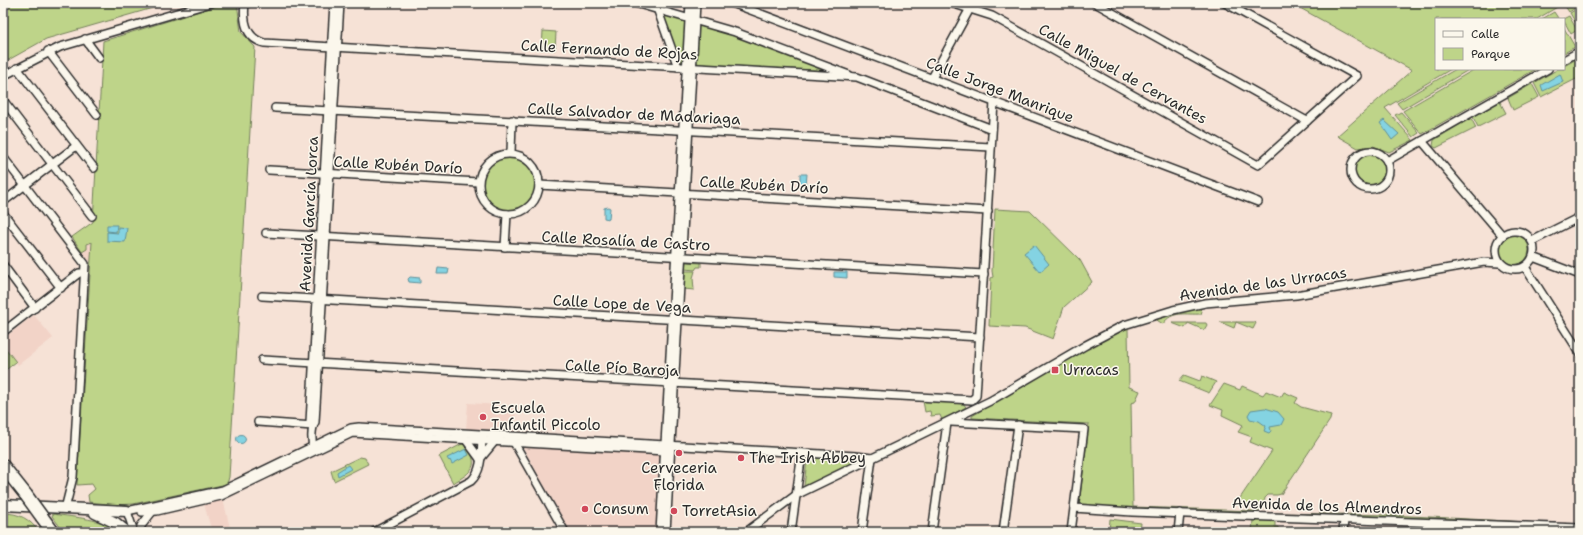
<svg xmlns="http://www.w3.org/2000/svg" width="1583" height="535" font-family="'Shantell Sans',sans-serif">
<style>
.built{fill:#f2d3c7}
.green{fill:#bed489;stroke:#74805a}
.water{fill:#84d3e2;stroke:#609099}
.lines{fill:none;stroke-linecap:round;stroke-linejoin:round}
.street-casing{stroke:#2b2b2b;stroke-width:10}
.secondary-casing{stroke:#2b2b2b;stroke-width:13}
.highway-casing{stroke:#2b2b2b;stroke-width:15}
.street{stroke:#fbf7ec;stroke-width:7}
.secondary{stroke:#fbf7ec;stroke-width:10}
.highway{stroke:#fbf7ec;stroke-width:12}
.highway-bridge-casing{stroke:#2b2b2b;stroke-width:15;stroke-linecap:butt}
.highway-bridge{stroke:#fbf7ec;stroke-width:12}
.poi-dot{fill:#d1495b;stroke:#fbf7ec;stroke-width:1.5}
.labels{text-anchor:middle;stroke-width:3;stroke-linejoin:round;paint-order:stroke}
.street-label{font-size:15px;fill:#2b2b2b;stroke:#fbf7ec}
.poi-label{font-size:15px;fill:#2b2b2b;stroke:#fbf7ec;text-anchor:start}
</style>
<rect width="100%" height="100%" fill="#f6e2d6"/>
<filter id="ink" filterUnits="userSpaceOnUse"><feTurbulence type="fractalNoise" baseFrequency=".025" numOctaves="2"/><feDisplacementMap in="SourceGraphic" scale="8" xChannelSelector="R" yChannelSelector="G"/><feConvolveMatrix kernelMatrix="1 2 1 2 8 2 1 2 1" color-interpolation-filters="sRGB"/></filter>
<g filter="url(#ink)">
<g class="built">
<path d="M90,242H92L91,263L82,252Z"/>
<path d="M34,315L53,338L18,365L3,345V339Z"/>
<path d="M468,403L516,406L514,433L466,430Z"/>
<path d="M523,447L661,454L657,532H570Z"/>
<path d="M223,499L231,532H212L204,504Z"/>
</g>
<g class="green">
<path d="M3,3H170L46,39L3,63Z"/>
<path d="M226,3H237L241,32L255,47L229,477L227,484L133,504L117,505L89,502L88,495L95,489L92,484L77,485L92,242L87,244V249L82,252L72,237L93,222L103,41Z"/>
<path d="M1291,3H1564L1537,19H1436V69H1451L1385,108L1413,140L1389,152L1373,146L1358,148L1337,136L1412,70Z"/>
<path d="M1569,3H1580V5L1569,12L1565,6Z"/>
<path d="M1580,7V30L1570,13Z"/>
<path d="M1554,12L1558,18L1542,19Z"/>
<path d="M663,14L686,19L684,64L680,63Z"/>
<path d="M1569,16L1577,30L1571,34L1563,19Z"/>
<path d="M699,23L828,70L829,71L696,64Z"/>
<path d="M1564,28L1575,47L1564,53Z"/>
<path d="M543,31L556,32L555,50L542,49Z"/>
<path d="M1580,57V77L1541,97L1534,83L1558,69H1564V66Z"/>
<path d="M1456,69H1470L1402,109L1397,103Z"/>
<path d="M1475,69H1536L1422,134L1403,111Z"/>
<path d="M1532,84L1539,97L1513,110L1508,98Z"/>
<path d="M1500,102L1506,113L1478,127L1473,117Z"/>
<path d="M1401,112L1419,133L1413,137L1395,115Z"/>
<path d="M1471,118L1476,128L1436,148L1433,146L1434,140Z"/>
<circle cx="1370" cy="169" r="16"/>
<circle cx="509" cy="184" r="27"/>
<path d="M995,209L1030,211L1080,260L1092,282L1064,307L1053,339L1025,328L989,326L991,278L993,277L992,271Z"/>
<circle cx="1514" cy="250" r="15"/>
<path d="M686,262L701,263V267H697L695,270L685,269Z"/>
<path d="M685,271H695L693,278L694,290L684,289Z"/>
<path d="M1199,308L1202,311L1201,314C1186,315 1172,310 1163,324L1155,319Z"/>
<path d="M1220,322H1255L1256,323L1253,329L1236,322L1234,328Z"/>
<path d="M1172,323H1206L1207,325L1204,330L1188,323L1185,328Z"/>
<path d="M1128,328L1129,387L1140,391L1135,402L1131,403L1133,507L1255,511L1258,509H1261L1257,513L1130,509L1079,505L1089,424L972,418V416L1089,347Z"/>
<path d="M3,345L16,362L3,372Z"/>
<path d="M1184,375L1200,381L1202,376L1216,382L1209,393L1179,381Z"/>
<path d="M1224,384L1240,390L1242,386L1263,395L1266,391L1281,397L1284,392L1298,398L1295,403L1301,407L1331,415L1330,420L1281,494L1277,495H1268L1265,498L1264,504L1259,506L1236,504L1272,451L1250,442L1252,437L1238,432L1243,425L1222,415L1223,410L1210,405Z"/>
<path d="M923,401L963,403L966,407L942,420L940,415L931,416L930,411L925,412Z"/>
<path d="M462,444L466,445C480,465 473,472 453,483L439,456Z"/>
<path d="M360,457L365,458L368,464L334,481L331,471Z"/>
<path d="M809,458L854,460V462L804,487L807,459Z"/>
<path d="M3,513C19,513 30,519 39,532H3Z"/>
<path d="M1275,513L1391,515L1528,522L1274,514Z"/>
<path d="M53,514C77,518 101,518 121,532H64L52,516Z"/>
<path d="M1110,519L1141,523L1140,532H1109Z"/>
<path d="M1253,520L1275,521V527H1278V532H1252Z"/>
</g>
<g class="water">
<path d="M1560,74L1563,82L1543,91L1541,85Z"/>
<path d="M1384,120L1399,134L1392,140L1380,123Z"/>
<path d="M800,174H807L806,186H800Z"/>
<path d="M608,207L610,208L609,219L604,218V208Z"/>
<path d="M107,225H117L116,232L107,231Z"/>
<path d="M118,227L127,228L125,242L107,241V232L118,233Z"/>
<path d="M1034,245L1049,264L1040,272L1024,253Z"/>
<path d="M438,268L449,269L448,274H437Z"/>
<path d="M834,272H847V278L834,277Z"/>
<path d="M410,277L420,278V283L409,282L408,279Z"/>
<path d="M1265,408L1278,412L1284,419L1281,425L1270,427L1271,431L1269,433L1264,431L1266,426L1259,421L1250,419L1248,415L1251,410Z"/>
<circle cx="241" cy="439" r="4.5"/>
<path d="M466,449L469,455L452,464L450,460L449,461L447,458Z"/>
<path d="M348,465L351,469L338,476L337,472Z"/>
</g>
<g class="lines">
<defs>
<g id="street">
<path d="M245,3C243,20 245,38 264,43L857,77L992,129"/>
<path d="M635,3L735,32L849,75"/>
<path d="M732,3L1258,202"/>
<path d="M951,3L992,16L1258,165L1357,76L1225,3"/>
<path d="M1095,3L1307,121"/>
<path d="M657,8L678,67"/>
<path d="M85,39L99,58"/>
<path d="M48,51L97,115"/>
<path d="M1564,60L1580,51"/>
<path d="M17,68L94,168"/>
<path d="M3,76L60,47L211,3"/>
<path d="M932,78L973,3"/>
<path d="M3,100L92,216"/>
<path d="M275,108L991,147"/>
<path d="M1422,141L1502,235"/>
<circle cx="1370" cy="170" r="19"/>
<path d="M511,153L512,120"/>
<circle cx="509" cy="184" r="30"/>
<path d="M3,157L85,264L73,477L65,509"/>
<path d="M1387,161L1548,69"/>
<path d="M269,170L478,182"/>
<path d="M539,185L988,211"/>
<path d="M3,202L76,146"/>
<path d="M3,213L61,288"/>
<circle cx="1515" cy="250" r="19"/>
<path d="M266,233L984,274"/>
<path d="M1532,241L1580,217"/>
<path d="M505,247L507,214"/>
<path d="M1533,257L1580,275"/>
<path d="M3,265L35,308"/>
<path d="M1525,267L1580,353"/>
<path d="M262,296L980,337"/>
<path d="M3,332L79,273H84"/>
<path d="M262,360L972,400L976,396L994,102"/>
<path d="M258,422L313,426"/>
<path d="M951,422L1084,429L1071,532"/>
<path d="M313,426L310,422L334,3"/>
<path d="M512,439L565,532"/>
<path d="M466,440L480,459"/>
<path d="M314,450C311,442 311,429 315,422L340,3"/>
<path d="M480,459L495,441"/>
<path d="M1074,508L1132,512L1580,528"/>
<path d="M127,511L223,490L351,428L359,427L856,456L872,458"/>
<path d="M127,511L134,532"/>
<path d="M142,512L157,511L221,496L352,433L665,451"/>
<path d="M140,532L141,526L152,512"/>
<path d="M374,532L471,481C483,470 481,451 482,436"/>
<path d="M660,532L690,3"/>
<path d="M666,532L696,3"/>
<path d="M746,532L796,495L990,401L1086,345L1124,325L1173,310L1205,303L1296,295L1484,262L1499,263"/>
<path d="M791,532L802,453"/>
<path d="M862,532L872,458"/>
<path d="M932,532L947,423"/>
<path d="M1003,532L1018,425"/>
<path d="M1178,532L1180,513"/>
<path d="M1343,532L1344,519"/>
</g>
<g id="secondary">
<path d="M3,505L127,511"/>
<path d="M95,513L116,523L127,532"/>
</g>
<g id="highway">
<path d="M3,466L26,495"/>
<path d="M42,517L53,532"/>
</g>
</defs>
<use href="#street" class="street-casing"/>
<use href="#secondary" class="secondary-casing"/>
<use href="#highway" class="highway-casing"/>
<use href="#street" class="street"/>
<use href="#secondary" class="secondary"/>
<use href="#highway" class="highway"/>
<defs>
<path id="highway-bridge" d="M26,495L42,517"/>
</defs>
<use href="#highway-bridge" class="highway-bridge-casing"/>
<use href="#highway-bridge" class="highway-bridge"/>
</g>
</g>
<g class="poi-dot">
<rect x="1051" y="366" width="8" height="8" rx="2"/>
<circle cx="483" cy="417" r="4"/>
<circle cx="679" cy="453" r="4"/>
<circle cx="741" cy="458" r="4"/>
<circle cx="585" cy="509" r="4"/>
<circle cx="674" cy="511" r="4"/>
</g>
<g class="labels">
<g class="street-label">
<text transform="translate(609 50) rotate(3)" y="5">Calle Fernando de Rojas</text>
<text transform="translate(1123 74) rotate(29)" y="5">Calle Miguel de Cervantes</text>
<text transform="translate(1000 90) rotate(21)" y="5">Calle Jorge Manrique</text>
<text transform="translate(634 114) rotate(3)" y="5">Calle Salvador de Madariaga</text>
<text transform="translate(398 165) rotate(3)" y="5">Calle Rubén Darío</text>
<text transform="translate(764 185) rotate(3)" y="5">Calle Rubén Darío</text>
<text transform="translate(309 214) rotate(-87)" y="5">Avenida García Lorca</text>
<text transform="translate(626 241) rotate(3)" y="5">Calle Rosalía de Castro</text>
<text transform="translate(1263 284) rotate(-8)" y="5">Avenida de las Urracas</text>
<text transform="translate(622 304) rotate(3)" y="5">Calle Lope de Vega</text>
<text transform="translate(622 368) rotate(3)" y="5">Calle Pío Baroja</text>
<text transform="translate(1327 506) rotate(2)" y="5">Avenida de los Almendros</text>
</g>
<g class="poi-label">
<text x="1063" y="375">Urracas</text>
<text x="491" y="413">Escuela<tspan x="491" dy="17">Infantil Piccolo</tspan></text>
<text x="749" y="463">The Irish Abbey</text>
<text x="679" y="473" text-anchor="middle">Cerveceria<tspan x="679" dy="17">Florida</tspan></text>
<text x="593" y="514">Consum</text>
<text x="682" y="516">TorretAsia</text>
</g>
</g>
<rect width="1583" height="535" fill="none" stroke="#fbf7ec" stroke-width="16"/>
<rect x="8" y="8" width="1567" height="519" fill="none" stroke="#2b2b2b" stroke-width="1.5" filter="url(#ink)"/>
<rect x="1435" y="18" width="130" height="52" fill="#fbf7ec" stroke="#a8a59f"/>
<rect x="1443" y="31" width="20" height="6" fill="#fbf7ec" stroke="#a8a59f"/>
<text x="1471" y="38" font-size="12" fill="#2b2b2b">Calle</text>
<rect x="1443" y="48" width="20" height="12" fill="#bed489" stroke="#a8a59f"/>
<text x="1471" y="58" font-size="12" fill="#2b2b2b">Parque</text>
</svg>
